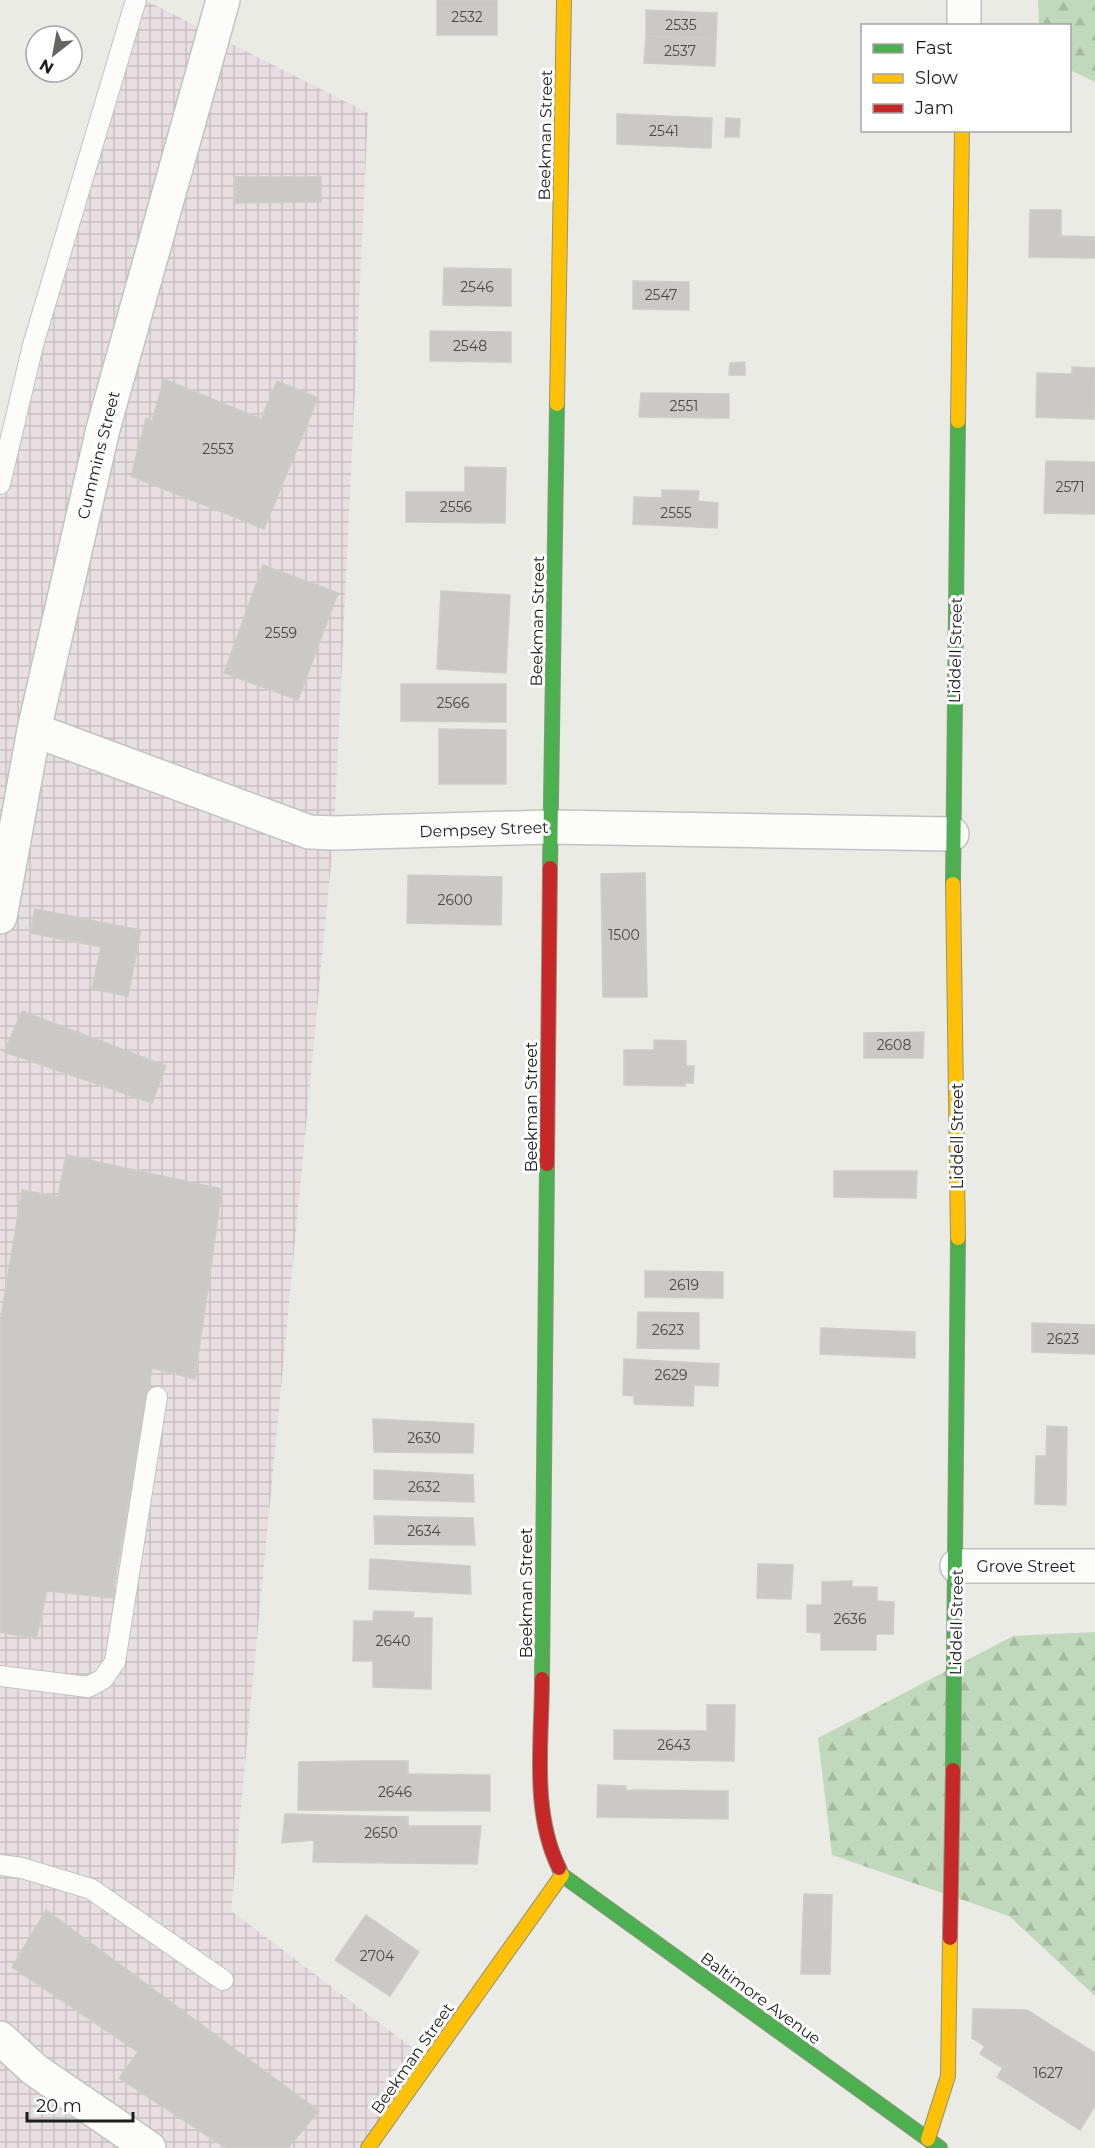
<svg xmlns="http://www.w3.org/2000/svg" width="1095" height="2148" font-family="Montserrat,sans-serif">
<style>
.industrial{fill:url(#industrial-grid)}
.forest{fill:url(#forest-firs)}
.building{fill:#cac9c5;stroke:#cecdc7;stroke-width:1.5}
.lines{fill:none;stroke-linecap:round;stroke-linejoin:round}
.lane-casing{stroke:#c2c2c0;stroke-width:22}
.street-casing{stroke:#c2c2c0;stroke-width:36}
.fast-casing{stroke:#8e947f;stroke-width:16}
.slow-casing{stroke:#8e947f;stroke-width:16}
.jam-casing{stroke:#8e947f;stroke-width:16}
.lane{stroke:#fcfcfb;stroke-width:20}
.street{stroke:#fcfcfb;stroke-width:33}
.fast{stroke:#4caf50;stroke-width:14}
.slow{stroke:#ffc107;stroke-width:14}
.jam{stroke:#c62828;stroke-width:14}
.labels{text-anchor:middle;stroke-width:6;stroke-linejoin:round;paint-order:stroke}
.number-label{font-size:14px;fill:#484847}
.street-label{font-size:16px;fill:#1d1d1d;stroke:#fff}
</style>
<defs>
<pattern id="industrial-grid" width="8" height="8" patternUnits="userSpaceOnUse" patternTransform="scale(1.5)"><rect width="8" height="8" fill="#e8dfe2"/><path d="M0 4h8M4 0v8" fill="none" stroke="#c7bfc1"/></pattern>
<pattern id="forest-firs" width="22" height="20" patternUnits="userSpaceOnUse" patternTransform="scale(1.5)"><rect width="22" height="20" fill="#c0d9bc"/><path d="M5 1l3.5 6h-7zM16 11l3.5 6h-7z" fill="#a5baa1"/></pattern>
</defs>
<rect width="100%" height="100%" fill="#ebebe5"/>
<path class="industrial" d="M145,0L368,113L334,833L231,1911L430,2061L368,2148H0V484Z"/>
<g class="forest">
<path d="M1038,0H1095V82L1070,70V26L1039,25Z"/>
<path d="M1095,1632V1996L1009,1916L832,1855L818,1738L1013,1636Z"/>
</g>
<g class="building">
<rect x="437" y="0" width="60" height="35"/>
<path d="M646,10L717,13L716,39L646,36Z"/>
<path d="M646,36L716,39L715,66L644,63Z"/>
<path d="M617,114L712,118L711,148L617,144Z"/>
<path d="M726,118L740,119L739,137H725Z"/>
<path d="M235,177H321V202L235,203Z"/>
<path d="M1030,210H1061V236L1095,237V258L1029,257Z"/>
<path d="M444,268L511,269V306L443,305Z"/>
<path d="M633,281L689,282V310L633,309Z"/>
<path d="M430,331L511,332V362L430,361Z"/>
<path d="M745,362V375H729L730,363Z"/>
<path d="M1072,367L1095,368L1094,419L1036,417L1037,373L1072,374Z"/>
<path d="M164,379L261,419L277,381L318,398L264,529L131,476L146,418L152,421Z"/>
<path d="M641,393L729,394V418L639,417Z"/>
<path d="M1046,461L1095,462V514L1044,513Z"/>
<path d="M465,467L506,468L505,523L406,522V492H465Z"/>
<path d="M662,490L699,491L698,501L718,503L717,528L633,524L634,497L662,498Z"/>
<path d="M263,565L338,593L298,700L224,673Z"/>
<path d="M441,591L510,595L506,673L437,669Z"/>
<path d="M401,684H506V722L401,721Z"/>
<path d="M439,729L506,730V784H439Z"/>
<path d="M645,873L647,997H603L601,874Z"/>
<path d="M408,875L502,877L501,925L407,923Z"/>
<path d="M35,909L141,930L128,996L92,989L101,947L30,933Z"/>
<path d="M22,1011L166,1066L152,1103L4,1052Z"/>
<path d="M924,1032L923,1058H864V1033Z"/>
<path d="M654,1040L686,1041V1066H694L693,1083H685V1086L624,1085V1050H654Z"/>
<path d="M66,1155L222,1189L195,1379L152,1368L112,1598L47,1591L36,1639L0,1632V1323L22,1190L58,1197Z"/>
<path d="M834,1171H917L916,1198L834,1197Z"/>
<path d="M645,1271L723,1272V1298L645,1297Z"/>
<path d="M638,1312L699,1313V1349L637,1348Z"/>
<path d="M1032,1323L1095,1325V1354L1032,1352Z"/>
<path d="M821,1328L915,1332V1358L820,1354Z"/>
<path d="M624,1359L719,1364L718,1386L694,1385L693,1406L634,1404V1396L623,1395Z"/>
<path d="M373,1419L474,1424L473,1453L374,1452Z"/>
<path d="M1047,1426L1067,1427L1066,1505L1035,1504L1036,1456H1046Z"/>
<path d="M374,1470L473,1475L474,1502L374,1499Z"/>
<path d="M374,1516L473,1518L475,1545L375,1544Z"/>
<path d="M370,1559L470,1566L471,1594L369,1589Z"/>
<path d="M758,1564L793,1565L791,1599L757,1598Z"/>
<path d="M852,1581V1587H877V1601L894,1602L893,1634H876V1650H821V1633L807,1632V1605H822V1582Z"/>
<path d="M374,1611L414,1612L413,1618H432L431,1689L373,1687V1661H353L354,1621H373Z"/>
<path d="M707,1705H735L734,1761L614,1759V1730L707,1731Z"/>
<path d="M365,1761H408V1774L490,1775V1811L298,1810L299,1762Z"/>
<path d="M598,1785L626,1786V1790L728,1791V1819L597,1817Z"/>
<path d="M285,1814L408,1817V1826H481L477,1864L313,1862L314,1840L282,1843Z"/>
<path d="M804,1894L832,1895L830,1974H801Z"/>
<path d="M46,1910L319,2111L288,2148H226L119,2078L138,2052L12,1967Z"/>
<path d="M366,1915L419,1952L390,1996L335,1960Z"/>
<path d="M973,2009L1027,2010L1095,2053V2106L1080,2130L997,2077L1003,2068L980,2054L985,2046L972,2038Z"/>
</g>
<g class="lines">
<defs>
<g id="lane">
<path d="M0,484L33,345L136,0"/>
<path d="M0,1676L88,1687L103,1679L115,1662L157,1397"/>
<path d="M0,1865L22,1868L91,1889L223,1980"/>
</g>
<g id="street">
<path d="M964,26V0"/>
<path d="M34,730L309,832L334,833L550,827L952,834"/>
<path d="M0,917L34,730L103,429L223,0"/>
<path d="M957,1566H1095"/>
<path d="M0,2038L35,2070L149,2148"/>
</g>
<g id="fast">
<path d="M550,868L557,404"/>
<path d="M953,884L958,421"/>
<path d="M542,1679L547,1164"/>
<path d="M953,1770L958,1238"/>
<path d="M559,1868L562,1875L940,2148"/>
</g>
<g id="slow">
<path d="M557,404L564,0"/>
<path d="M958,421L962,130"/>
<path d="M953,884L958,1238"/>
<path d="M928,2139L948,2076L950,1938"/>
<path d="M368,2148L562,1875"/>
</g>
<g id="jam">
<path d="M547,1164L550,868"/>
<path d="M542,1679C542,1741 531,1811 559,1868"/>
<path d="M950,1938L953,1770"/>
</g>
</defs>
<use href="#lane" class="lane-casing"/>
<use href="#street" class="street-casing"/>
<use href="#fast" class="fast-casing"/>
<use href="#slow" class="slow-casing"/>
<use href="#jam" class="jam-casing"/>
<use href="#lane" class="lane"/>
<use href="#street" class="street"/>
<use href="#fast" class="fast"/>
<use href="#slow" class="slow"/>
<use href="#jam" class="jam"/>
</g>
<g class="labels">
<g class="number-label">
<text x="467" y="22">2532</text>
<text x="681" y="30">2535</text>
<text x="680" y="56">2537</text>
<text x="664" y="136">2541</text>
<text x="477" y="292">2546</text>
<text x="661" y="300">2547</text>
<text x="470" y="351">2548</text>
<text x="684" y="411">2551</text>
<text x="218" y="454">2553</text>
<text x="1070" y="492">2571</text>
<text x="456" y="512">2556</text>
<text x="676" y="518">2555</text>
<text x="281" y="638">2559</text>
<text x="453" y="708">2566</text>
<text x="455" y="905">2600</text>
<text x="624" y="940">1500</text>
<text x="894" y="1050">2608</text>
<text x="684" y="1290">2619</text>
<text x="668" y="1335">2623</text>
<text x="1063" y="1344">2623</text>
<text x="671" y="1380">2629</text>
<text x="424" y="1443">2630</text>
<text x="424" y="1492">2632</text>
<text x="424" y="1536">2634</text>
<text x="850" y="1624">2636</text>
<text x="393" y="1646">2640</text>
<text x="674" y="1750">2643</text>
<text x="395" y="1797">2646</text>
<text x="381" y="1838">2650</text>
<text x="377" y="1961">2704</text>
<text x="1048" y="2078">1627</text>
</g>
<g class="street-label">
<text transform="translate(545 135) rotate(-89)" y="6">Beekman Street</text>
<text transform="translate(98 455) rotate(-76)" y="6">Cummins Street</text>
<text transform="translate(537 621) rotate(-89)" y="6">Beekman Street</text>
<text transform="translate(955 650) rotate(-89)" y="6">Liddell Street</text>
<text transform="translate(484 829) rotate(-2)" y="6">Dempsey Street</text>
<text transform="translate(531 1107) rotate(-90)" y="6">Beekman Street</text>
<text transform="translate(957 1136) rotate(-90)" y="6">Liddell Street</text>
<text x="1026" y="1572">Grove Street</text>
<text transform="translate(526 1593) rotate(-90)" y="6">Beekman Street</text>
<text transform="translate(956 1622) rotate(-89)" y="6">Liddell Street</text>
<text transform="translate(761 1998) rotate(36)" y="6">Baltimore Avenue</text>
<text transform="translate(412 2058) rotate(-55)" y="6">Beekman Street</text>
</g>
</g>
<rect x="861" y="24" width="210" height="108" fill="#ffffff" stroke="#a5a5a5" stroke-width="1.5"/>
<rect x="873" y="44" width="30" height="9" fill="#4caf50" stroke="#a5a5a5" stroke-width="1.5"/>
<text x="915" y="54" font-size="18" fill="#1d1d1d">Fast</text>
<rect x="873" y="74" width="30" height="9" fill="#ffc107" stroke="#a5a5a5" stroke-width="1.5"/>
<text x="915" y="84" font-size="18" fill="#1d1d1d">Slow</text>
<rect x="873" y="104" width="30" height="9" fill="#c62828" stroke="#a5a5a5" stroke-width="1.5"/>
<text x="915" y="114" font-size="18" fill="#1d1d1d">Jam</text>
<g transform="translate(54 54) rotate(211)"><circle r="28" fill="#ffffff" stroke="#a5a5a5" stroke-width="1.5"/>
<path d="M0-4.5L10 22L0 15L-10 22Z" fill="#656563"/>
<text y="-9" font-size="16" font-weight="bold" text-anchor="middle" fill="#1d1d1d">N</text>
</g>
<path d="M27 2112v9h106v-9" fill="none" stroke="#1d1d1d" stroke-width="3"/>
<text x="36" y="2112" font-size="18" fill="#1d1d1d" stroke="#ffffff" stroke-width="4.5" paint-order="stroke">20 m</text>
</svg>
